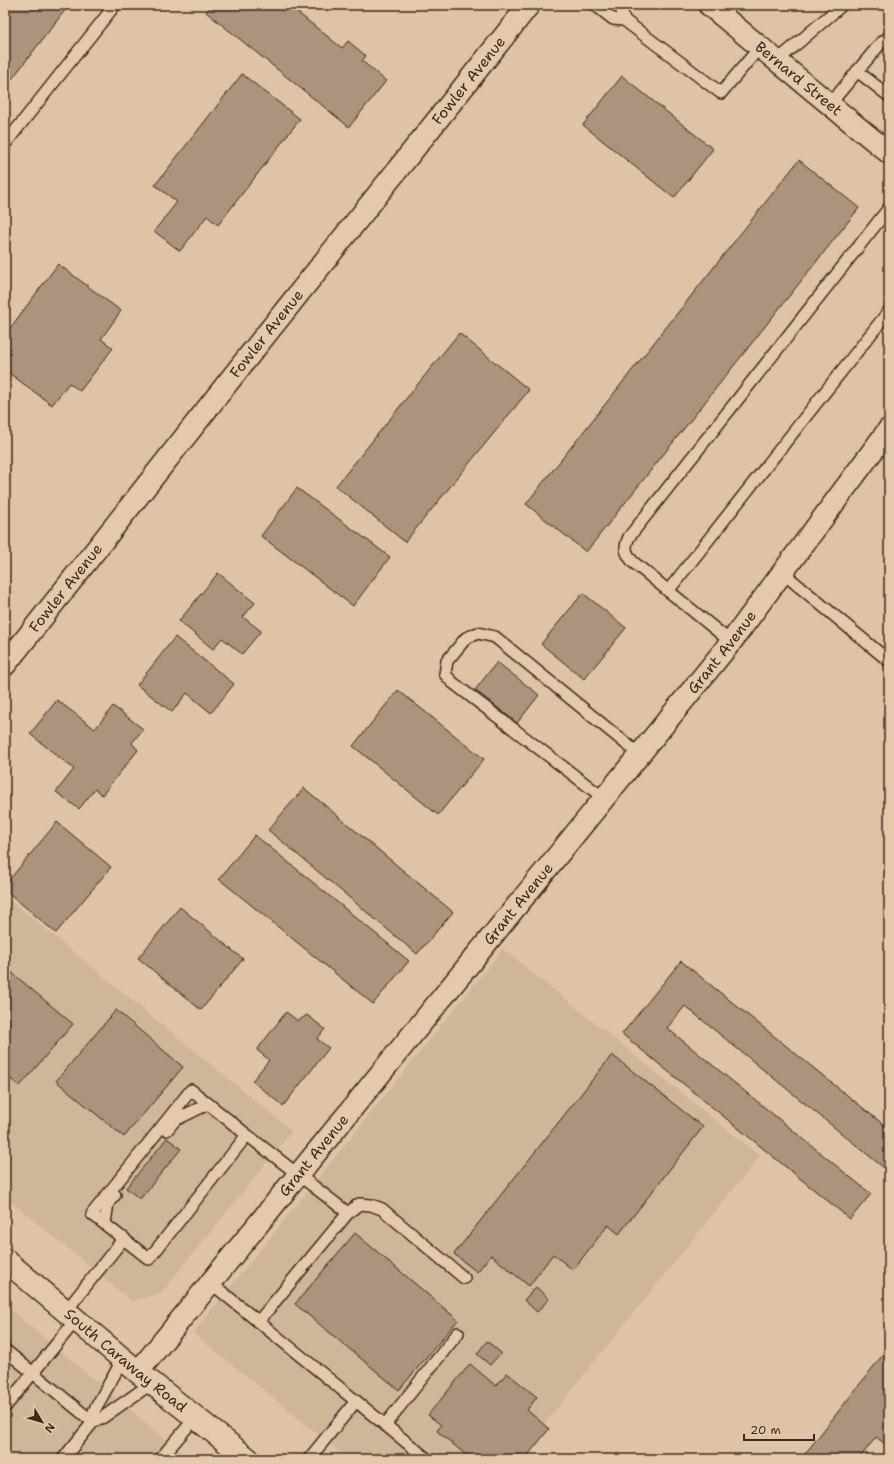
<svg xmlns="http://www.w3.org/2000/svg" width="894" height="1464" font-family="'Shantell Sans',sans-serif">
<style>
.built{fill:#cfb59a}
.building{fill:#ab937d;stroke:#3b2a1e}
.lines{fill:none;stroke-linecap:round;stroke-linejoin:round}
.lane-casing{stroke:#3b2a1e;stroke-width:14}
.street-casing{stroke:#3b2a1e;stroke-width:24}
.secondary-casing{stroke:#3b2a1e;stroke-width:25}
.lane{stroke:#e5c9ac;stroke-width:11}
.street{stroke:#e5c9ac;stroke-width:21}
.secondary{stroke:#e5c9ac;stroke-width:22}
.labels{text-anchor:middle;stroke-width:3;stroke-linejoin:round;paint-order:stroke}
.street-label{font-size:15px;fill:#3b2a1e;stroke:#e5c9ac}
</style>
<rect width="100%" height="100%" fill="#dec3a6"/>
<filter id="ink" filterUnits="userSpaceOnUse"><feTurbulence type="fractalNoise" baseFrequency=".025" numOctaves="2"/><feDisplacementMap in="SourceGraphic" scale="8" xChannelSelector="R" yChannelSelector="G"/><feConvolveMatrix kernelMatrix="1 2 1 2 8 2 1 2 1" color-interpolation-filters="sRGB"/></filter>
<g filter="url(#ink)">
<g class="built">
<path d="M5,896L292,1131L161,1293L132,1301L5,1197Z"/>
<path d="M503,949L760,1156L516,1459H349L193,1333Z"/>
<path d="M5,1305L189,1459H5Z"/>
</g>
<g class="building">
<path d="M5,5H69L5,88Z"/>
<path d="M212,5H288L342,48L348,41L366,56L362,61L386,81L349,127L206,12Z"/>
<path d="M242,74L300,119L218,225L207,216L180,251L154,231L177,202L155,185Z"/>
<path d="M622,76L713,149L674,198L583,125Z"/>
<path d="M799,160L859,208L586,552L526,504Z"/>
<path d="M58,264L121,311L101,339L113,348L80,391L69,383L52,405L5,370V335Z"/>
<path d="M459,333L529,390L405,542L336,486Z"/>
<path d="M297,488L390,557L353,606L261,536Z"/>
<path d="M218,573L255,603L243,617L261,631L242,654L222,638L213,649L179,621Z"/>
<path d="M583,593L626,628L584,679L541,644Z"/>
<path d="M175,637L234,684L211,713L187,693L172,712L137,685Z"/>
<path d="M497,662L539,695L517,723L475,690Z"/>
<path d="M398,690L484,759L438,815L353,746Z"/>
<path d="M57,700L95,729L113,706L143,729L132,743L138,750L102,795L95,789L79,809L56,792L74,769L30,734Z"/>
<path d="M304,788L453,912L417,954L268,830Z"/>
<path d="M57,822L111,867L56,933L5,890V885Z"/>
<path d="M255,835L409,961L373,1004L219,879Z"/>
<path d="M180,907L243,959L201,1010L138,958Z"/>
<path d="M681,961L889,1129V1172L685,1006L667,1028L871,1194L850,1219L622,1034Z"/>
<path d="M5,967L73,1024L20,1086L5,1075Z"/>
<path d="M116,1010L183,1067L124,1137L56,1081Z"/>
<path d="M286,1012L298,1021L307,1015L325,1029L317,1039L329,1048L283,1106L252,1081L269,1060L257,1050Z"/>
<path d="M612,1055L703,1127L619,1234L608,1225L573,1270L553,1254L529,1286L491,1255L477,1272L454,1254Z"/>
<path d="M167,1138L181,1149L140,1199L126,1188Z"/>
<path d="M355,1233L458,1320L399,1390L295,1304Z"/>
<path d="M536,1287L549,1299L537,1312L524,1300Z"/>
<path d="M487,1341L501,1353L490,1365L477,1354Z"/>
<path d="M889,1347V1447L876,1437L859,1459H801Z"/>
<path d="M470,1364L496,1386L507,1373L537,1397L527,1410L549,1429L525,1459H471L437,1431L441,1425L428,1415Z"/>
</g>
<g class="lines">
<defs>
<g id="lane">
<path d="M595,5L613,19L624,20"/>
<path d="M625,5L622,10L624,20L721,93L760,47"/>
<path d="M777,61L842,5"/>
<path d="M857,71L889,96"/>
<path d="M830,104L880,44L889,37"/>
<path d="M5,144L115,5"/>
<path d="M783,573L889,661"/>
<path d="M668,591L889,311"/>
<path d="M731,642L633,562C625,552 624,548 629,537L889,208"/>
<path d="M605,799L452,682L445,674L447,661L466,638L478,633L495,637L640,755"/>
<path d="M191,1090L247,1135L149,1259L92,1214Z"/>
<path d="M167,1130L175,1120L208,1104"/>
<path d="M247,1135L348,1213"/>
<path d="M105,1223L108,1203L115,1195"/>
<path d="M211,1283L427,1459"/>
<path d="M66,1311L124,1238"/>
<path d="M258,1322L348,1213L359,1204L371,1205L382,1209L464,1278"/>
<path d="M5,1350L93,1422"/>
<path d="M5,1407L76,1320"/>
<path d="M93,1422L94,1411L123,1359"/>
<path d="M385,1425L458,1333"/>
<path d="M63,1459L93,1422L102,1418L152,1383"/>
<path d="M160,1459L196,1417"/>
<path d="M309,1459L356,1401"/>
</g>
<g id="street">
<path id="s1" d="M709,5L889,153"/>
<path id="s2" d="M5,665L248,357L529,5"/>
<path id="s3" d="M138,1372L731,642L889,429"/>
</g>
<g id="secondary">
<path id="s4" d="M5,1260L138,1372L248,1459"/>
</g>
</defs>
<use href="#lane" class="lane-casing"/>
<use href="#street" class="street-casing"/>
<use href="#secondary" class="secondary-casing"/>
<use href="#lane" class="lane"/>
<use href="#street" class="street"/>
<use href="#secondary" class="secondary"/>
</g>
</g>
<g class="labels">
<g class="street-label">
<text dy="5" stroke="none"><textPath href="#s1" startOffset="116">Bernard Street</textPath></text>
<text dy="5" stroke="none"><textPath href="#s2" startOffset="746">Fowler Avenue</textPath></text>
<text dy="5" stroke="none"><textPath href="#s2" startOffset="422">Fowler Avenue</textPath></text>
<text dy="5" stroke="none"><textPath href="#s2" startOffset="98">Fowler Avenue</textPath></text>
<text dy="5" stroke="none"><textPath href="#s3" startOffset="927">Grant Avenue</textPath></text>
<text dy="5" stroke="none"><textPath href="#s3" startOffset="603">Grant Avenue</textPath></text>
<text dy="5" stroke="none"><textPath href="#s3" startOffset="279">Grant Avenue</textPath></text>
<text dy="5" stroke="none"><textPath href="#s4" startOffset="157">South Caraway Road</textPath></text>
</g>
</g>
<rect width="894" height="1464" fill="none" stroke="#e5c9ac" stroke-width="20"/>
<rect x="10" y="10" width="874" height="1444" fill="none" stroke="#3b2a1e" stroke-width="1.5" filter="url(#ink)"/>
<g transform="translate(42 1422) rotate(128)" stroke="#e5c9ac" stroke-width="3" paint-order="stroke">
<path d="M0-3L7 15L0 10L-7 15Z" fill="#3b2a1e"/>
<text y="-6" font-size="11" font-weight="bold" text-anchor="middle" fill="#3b2a1e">N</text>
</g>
<path d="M744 1434v6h70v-6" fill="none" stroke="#3b2a1e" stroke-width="2"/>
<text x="750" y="1434" font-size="12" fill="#3b2a1e" stroke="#e5c9ac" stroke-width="3" paint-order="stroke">20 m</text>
</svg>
